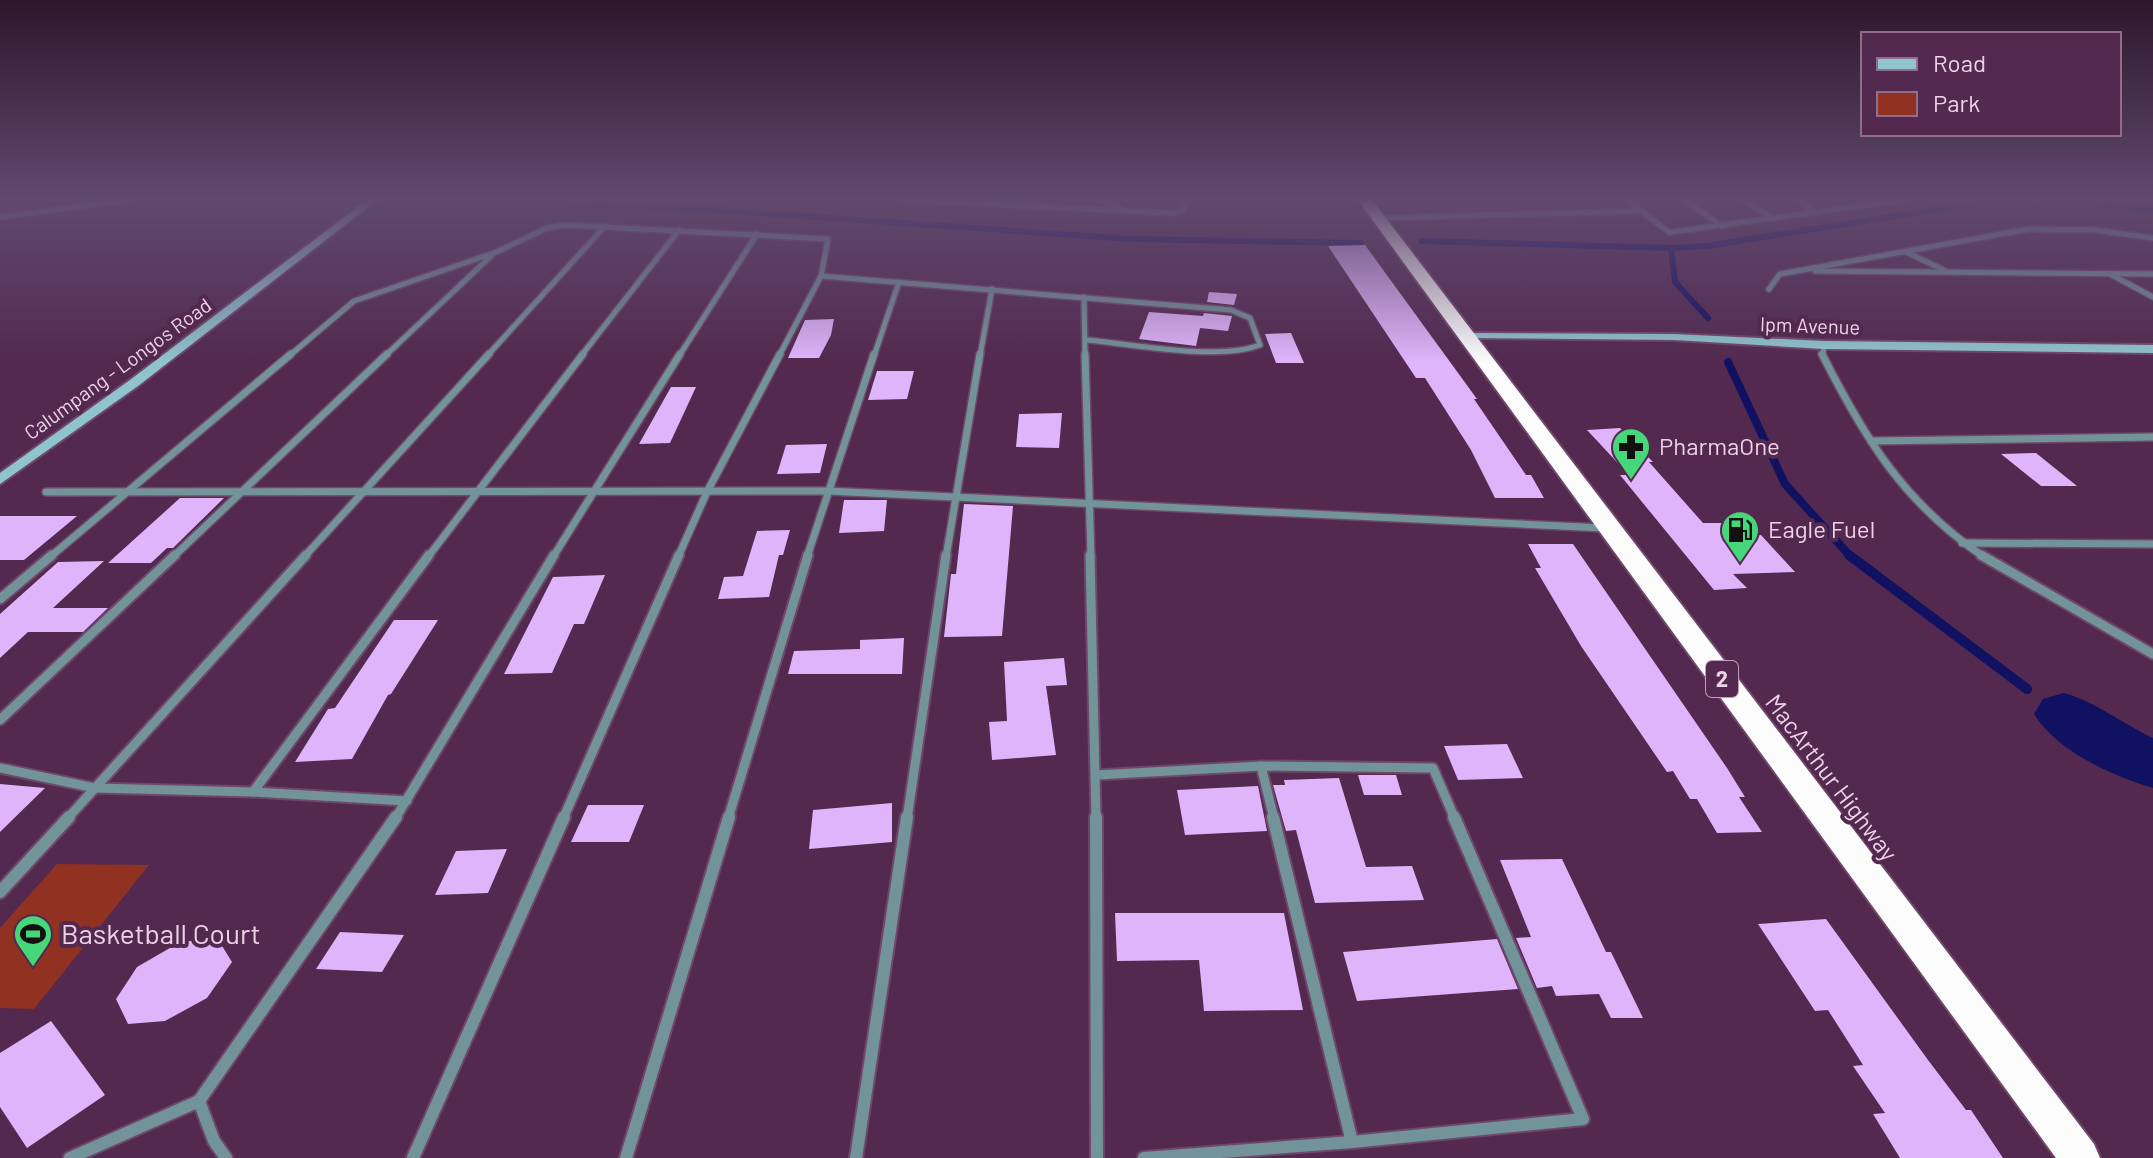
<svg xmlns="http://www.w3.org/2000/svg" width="2153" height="1158" font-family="Barlow,sans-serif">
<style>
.green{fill:#903122}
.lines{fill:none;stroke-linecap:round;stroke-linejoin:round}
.stream-far2{stroke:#111161;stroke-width:6}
.stream-far1{stroke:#111161;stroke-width:8}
.stream{stroke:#111161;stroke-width:10}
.river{fill:#111161;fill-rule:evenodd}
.building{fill:#dfb4fb}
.street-far3-casing{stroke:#6f476b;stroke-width:8}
.street-far2-casing{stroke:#6f476b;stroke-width:10}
.street-far1-casing{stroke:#6f476b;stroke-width:13}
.street-casing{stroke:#6f476b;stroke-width:16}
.secondary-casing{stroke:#6f476b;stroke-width:4}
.highway-casing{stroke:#6f476b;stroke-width:4}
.street-far3{stroke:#729399;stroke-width:5}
.street-far2{stroke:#729399;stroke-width:7}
.street-far1{stroke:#729399;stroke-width:9}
.street{stroke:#729399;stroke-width:12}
.secondary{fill:#8fc4ce;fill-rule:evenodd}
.highway{fill:#fcfcfc;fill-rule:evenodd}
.labels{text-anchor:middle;stroke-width:8;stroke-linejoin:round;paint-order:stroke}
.far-street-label{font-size:20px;fill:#edd2e8;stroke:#53294f}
.shield{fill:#53294f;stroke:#bf9fba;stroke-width:2}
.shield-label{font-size:22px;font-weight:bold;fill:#edd2e8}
.poi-label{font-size:24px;fill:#edd2e8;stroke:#53294f;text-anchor:start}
.street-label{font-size:24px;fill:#edd2e8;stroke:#53294f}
.near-poi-label{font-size:28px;fill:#edd2e8;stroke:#53294f;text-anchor:start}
</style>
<rect width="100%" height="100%" fill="#53294f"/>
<path class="green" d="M57,864L149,865L34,1009L0,1008V928Z"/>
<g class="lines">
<g class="stream-far2">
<path d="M482,200L716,210L1131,239L1361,243"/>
<path d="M2066,200L2153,210"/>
<path d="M1422,241L1671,248L1707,246L1995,200"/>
<path d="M1671,248L1675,282L1708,318"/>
</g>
<path class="stream-far1" d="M1728,362L1785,484L1851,557"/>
<path class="stream" d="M1849,555L2027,689"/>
<path class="river" d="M2064,693C2096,702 2123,724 2153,738V788C2113,776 2056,751 2034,714L2043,699Z"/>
</g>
<g class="building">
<path d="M1365,245L1477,399H1474L1526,475H1531L1544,498H1495L1471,450L1425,378H1416L1328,246Z"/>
<path d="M1209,292L1237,294L1234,305L1207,302Z"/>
<path d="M1149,312L1203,316L1204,313L1232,316L1228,331L1200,328L1196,346L1139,339Z"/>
<path d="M834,319L831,335L819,358H788L805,320Z"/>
<path d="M1291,333L1304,363H1276L1265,334Z"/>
<path d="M877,371H914L907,399L868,400Z"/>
<path d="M671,387H696L670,443L639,444Z"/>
<path d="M1062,413L1059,448L1016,447L1019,414Z"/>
<path d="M1620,428L1653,462H1649L1703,523H1726L1735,536L1761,535L1795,572L1733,574L1747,588L1714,590L1620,475H1629L1587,430Z"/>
<path d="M827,444L820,473L777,474L786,445Z"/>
<path d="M2036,453L2077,486H2041L2001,454Z"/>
<path d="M180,498H224L173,548H167L151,563H108Z"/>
<path d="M844,500H887L884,531L839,533Z"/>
<path d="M964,504L1013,506L1002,636L944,637L951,574H956Z"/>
<path d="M0,516H77L24,560H0Z"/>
<path d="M790,530L783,555H779L769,597L718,599L724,577L743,576L757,531Z"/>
<path d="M1528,544H1573L1727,768L1745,797H1739L1762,832L1717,833L1697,799H1690L1673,771L1667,772L1581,646L1535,568H1541Z"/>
<path d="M104,561L53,608H108L83,632H28L0,658V614L58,562Z"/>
<path d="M605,575L584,624H574L552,673L504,674L553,577Z"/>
<path d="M394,620H438L391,694L388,695L352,759L295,762L328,709L335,708Z"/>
<path d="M904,638L902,674H788L794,651L860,649V640Z"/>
<path d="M1064,658L1067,685L1046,686L1056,755L992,760L989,722L1007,721L1004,662Z"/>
<path d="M1507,744L1523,778L1458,780L1444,746Z"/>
<path d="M1358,775H1396L1402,795H1364Z"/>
<path d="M1339,778L1366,867L1412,866L1424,900L1315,903L1296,830L1286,831L1273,785H1285L1284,780Z"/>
<path d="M0,784L45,788L0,832Z"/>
<path d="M1258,786L1267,831L1185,835L1177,790Z"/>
<path d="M892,803V842L809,849L813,810Z"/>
<path d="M588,805H644L629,842H571Z"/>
<path d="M507,849L488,893L435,895L456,851Z"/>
<path d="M1562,859L1606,952H1611L1643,1018H1611L1599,994L1556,996L1552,986L1537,988L1516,938L1531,937L1500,860Z"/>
<path d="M1115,913H1284L1303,1010L1204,1011L1199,960L1117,961Z"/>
<path d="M1826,919L1928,1060L1966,1110H1971L2003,1158H1900L1873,1114L1885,1113L1853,1066L1863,1065L1828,1010L1815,1011L1758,924Z"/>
<path d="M340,932L404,935L382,972L316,969Z"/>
<path d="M1497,939L1518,989L1357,1001L1343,952Z"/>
<path d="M182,941H219L232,962L207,998L165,1021L128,1024L116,999L137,967Z"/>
<path d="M51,1021L105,1095L27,1148L0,1107V1053Z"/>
</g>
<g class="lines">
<defs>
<g id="street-far3">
<path d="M906,200L1172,213L1182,211L1185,207L1182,200"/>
<path d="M1103,200L1123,210"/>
<path d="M1627,200L1669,232"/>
<path d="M1685,200L1722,226"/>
<path d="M1744,200L1774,219"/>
<path d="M1798,200L1816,213"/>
<path d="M0,217L126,200"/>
<path d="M1378,218L1640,211"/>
<path d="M1671,232L1904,200"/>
<path d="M1906,252L1944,270"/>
<path d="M1815,271L2153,274"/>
<path d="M2110,274L2153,297"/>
<path d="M821,276L1231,310L1250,318L1260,345C1218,361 1133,344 1087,340"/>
<path d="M1769,289L1780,274L2029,229L2095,230L2153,238"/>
<path d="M1084,297L1085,356"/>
<path d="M289,356L354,301L494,253L547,228L564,225L828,239L821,276L779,356"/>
<path d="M385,356L491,256"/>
<path d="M487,356L605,226"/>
<path d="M581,356L679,230"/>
<path d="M679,356L757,234"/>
<path d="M874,356L899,282"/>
<path d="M980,356L992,289"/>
<path d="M1823,356L1824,345"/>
</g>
<g id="street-far2">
<path d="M1085,354L1091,557"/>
<path d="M1822,354C1865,439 1904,503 1984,557"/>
<path d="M1871,441L2153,437"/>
<path d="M46,492L827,491L1604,528"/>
<path d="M1962,543L2153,544"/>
<path d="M50,557L291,354"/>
<path d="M173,557L387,354"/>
<path d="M304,557L489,354"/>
<path d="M428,557L583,354"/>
<path d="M553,557L680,354"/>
<path d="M678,557L707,492L780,354"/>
<path d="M807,557L874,354"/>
<path d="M946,557L980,354"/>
</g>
<g id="street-far1">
<path d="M1090,555L1096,819"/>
<path d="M1981,555L2153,654"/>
<path d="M0,599L52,555"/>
<path d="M0,720L175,555"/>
<path d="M1261,766L1274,819"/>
<path d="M0,768L95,788L253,792L407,801"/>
<path d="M1096,775L1261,766L1433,768L1455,819"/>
<path d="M253,792L429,555"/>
<path d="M67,819L306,555"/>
<path d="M395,819L554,555"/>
<path d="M563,819L679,555"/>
<path d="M728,819L808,555"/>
<path d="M907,819L946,555"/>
</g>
<g id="street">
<path d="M1096,817L1097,1158"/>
<path d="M1273,817L1352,1142"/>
<path d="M0,892L69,817"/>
<path d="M199,1101L396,817"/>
<path d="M70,1158L199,1101L214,1141L226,1158"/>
<path d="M413,1158L564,817"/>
<path d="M626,1158L729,817"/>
<path d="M856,1158L907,817"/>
<path d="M1144,1158L1352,1142L1583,1119L1454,817"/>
</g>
<g id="secondary">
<path d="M367,200H377L138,386L0,484V473L130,380Z"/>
<path d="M1465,333L1674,334L1824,341L2153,345V353L1824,349L1674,340L1461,338V334Z"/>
</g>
<path id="highway" d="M1358,200H1372L2094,1144L2100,1158H2056Z"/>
</defs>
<use href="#street-far3" class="street-far3-casing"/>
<use href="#street-far2" class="street-far2-casing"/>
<use href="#street-far1" class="street-far1-casing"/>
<use href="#street" class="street-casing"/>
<use href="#secondary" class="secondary-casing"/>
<use href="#highway" class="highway-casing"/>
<use href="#street-far3" class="street-far3"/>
<use href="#street-far2" class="street-far2"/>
<use href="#street-far1" class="street-far1"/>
<use href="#street" class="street"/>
<use href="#secondary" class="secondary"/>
<use href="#highway" class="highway"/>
</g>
<linearGradient id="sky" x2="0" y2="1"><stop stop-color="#2e172b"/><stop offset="0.55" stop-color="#60496e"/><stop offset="1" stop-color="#60496e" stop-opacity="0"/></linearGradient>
<rect width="2153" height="362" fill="url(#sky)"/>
<defs>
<symbol id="pharmacy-pin" viewBox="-11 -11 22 30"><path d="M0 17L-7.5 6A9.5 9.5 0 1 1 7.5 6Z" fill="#45d77a" stroke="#53294f"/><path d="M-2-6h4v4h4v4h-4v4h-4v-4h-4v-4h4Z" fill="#111"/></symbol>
<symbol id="fuel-pin" viewBox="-11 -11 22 30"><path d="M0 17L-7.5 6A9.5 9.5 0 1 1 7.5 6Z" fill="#45d77a" stroke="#53294f"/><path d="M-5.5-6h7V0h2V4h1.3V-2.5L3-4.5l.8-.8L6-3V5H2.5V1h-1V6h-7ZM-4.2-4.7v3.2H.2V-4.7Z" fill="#111"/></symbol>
<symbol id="stadium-pin" viewBox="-11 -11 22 30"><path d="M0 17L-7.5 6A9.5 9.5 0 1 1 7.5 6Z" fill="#45d77a" stroke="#53294f"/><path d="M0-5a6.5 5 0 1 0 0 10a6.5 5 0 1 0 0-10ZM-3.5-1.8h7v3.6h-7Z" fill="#111"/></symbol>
</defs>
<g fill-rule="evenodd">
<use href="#pharmacy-pin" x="1609" y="425" width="44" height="60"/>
<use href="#fuel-pin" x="1718" y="508" width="44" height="60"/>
<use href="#stadium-pin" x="11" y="912" width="44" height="60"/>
</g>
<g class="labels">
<g class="far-street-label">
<text transform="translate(1810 326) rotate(2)" y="7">Ipm Avenue</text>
<text transform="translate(118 369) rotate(-36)" y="7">Calumpang - Longos Road</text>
</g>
<rect class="shield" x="1706" y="661" width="32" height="36" rx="6"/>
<g class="shield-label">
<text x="1722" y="687">2</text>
</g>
<g class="poi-label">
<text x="1659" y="455">PharmaOne</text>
<text x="1768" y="538">Eagle Fuel</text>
</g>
<g class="street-label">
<text transform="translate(1831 778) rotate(53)" y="8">MacArthur Highway</text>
</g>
<g class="near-poi-label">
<text x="61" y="944">Basketball Court</text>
</g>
</g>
<rect x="1861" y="32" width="260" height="104" fill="#53294f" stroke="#916d8c" stroke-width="2"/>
<rect x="1877" y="58" width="40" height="12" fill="#8fc4ce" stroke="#916d8c" stroke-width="2"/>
<text x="1933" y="72" font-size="24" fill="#edd2e8">Road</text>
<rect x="1877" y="92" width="40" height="24" fill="#903122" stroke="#916d8c" stroke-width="2"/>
<text x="1933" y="112" font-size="24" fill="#edd2e8">Park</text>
</svg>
